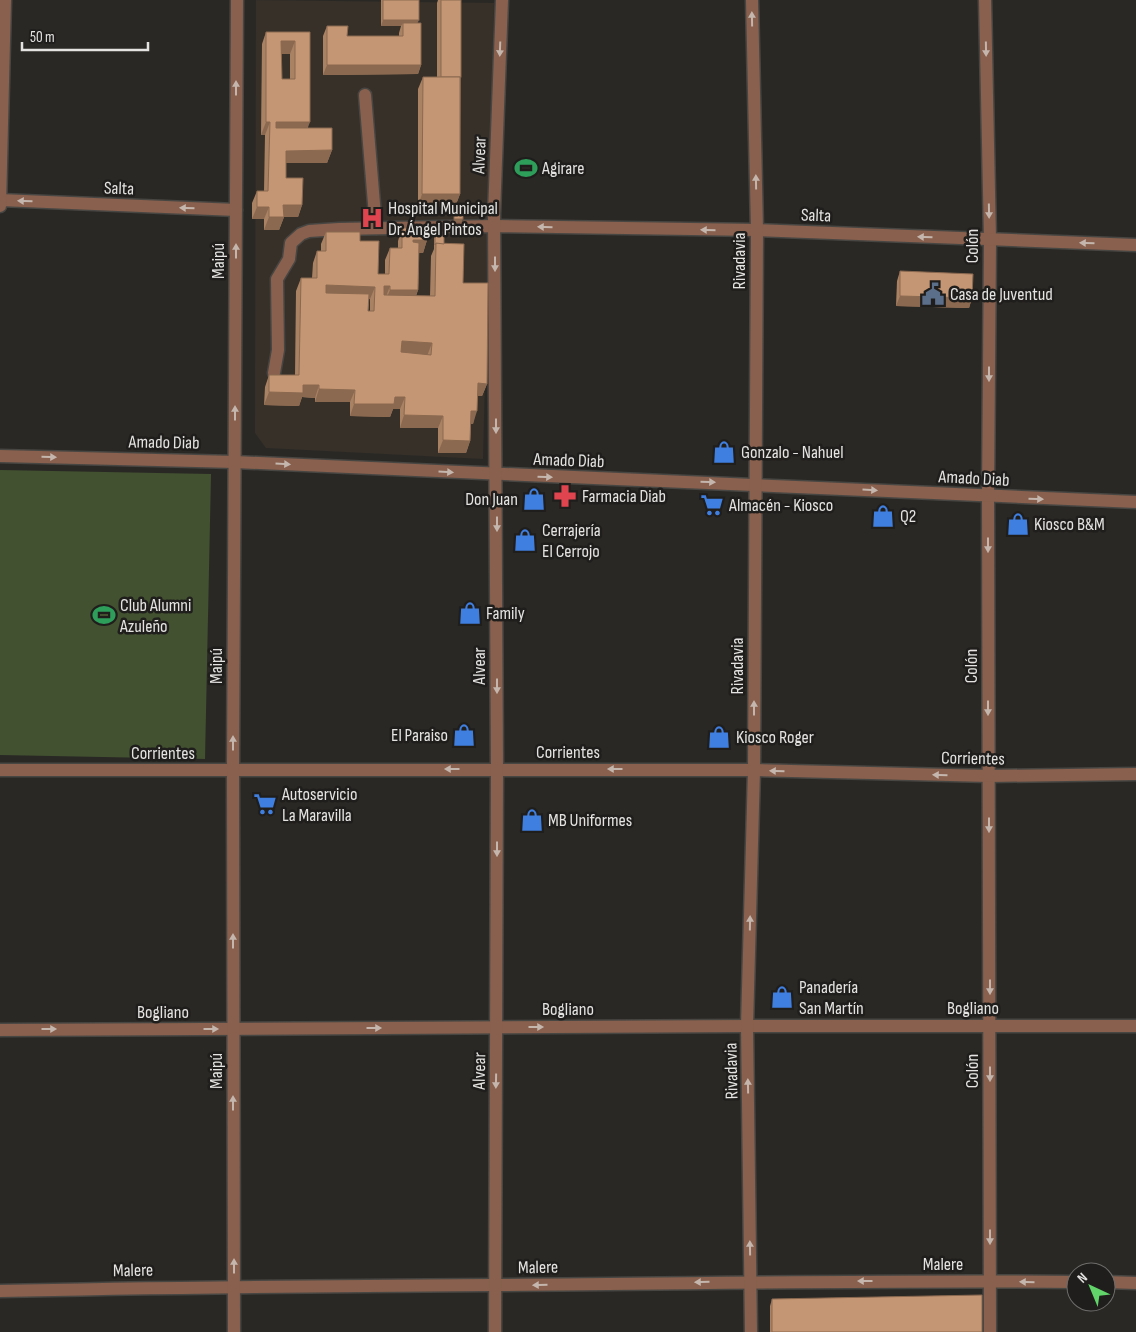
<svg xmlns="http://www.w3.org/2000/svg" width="1136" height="1332" font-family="'Sofia Sans Condensed',sans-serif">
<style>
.built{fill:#363029}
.green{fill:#425130}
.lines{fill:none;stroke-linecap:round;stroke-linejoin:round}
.minor-casing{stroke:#484643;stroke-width:15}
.minor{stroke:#88604d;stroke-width:12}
.wall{fill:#a98163;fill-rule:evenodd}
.shaded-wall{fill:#8a6950}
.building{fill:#c59673;stroke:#8a6950;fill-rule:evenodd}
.oneway{fill:#c4b5ad}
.labels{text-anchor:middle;stroke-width:5;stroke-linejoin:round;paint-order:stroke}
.street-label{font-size:18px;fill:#e4e3e1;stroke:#201e1c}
.poi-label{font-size:18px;fill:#e4e3e1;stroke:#201e1c;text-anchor:start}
</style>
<rect width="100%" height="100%" fill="#2a2825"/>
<path class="built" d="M256,0L494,3L483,459L266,448L255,433Z"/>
<path class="green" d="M0,470L211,474L205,759L0,755Z"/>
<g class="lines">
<defs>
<g id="minor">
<path d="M985,0L990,239L988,497L990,1332"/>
<path d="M365,95L376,228"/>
<path d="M0,200L236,210"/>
<path d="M0,206L5,0"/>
<path d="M274,373L278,350L277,279L289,259L291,243L301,234L309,231L339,229L495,226L757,230L1136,245"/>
<path d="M0,456L235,462L1136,502"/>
<path d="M0,770H754L989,776L1136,774"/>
<path d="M0,1030L747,1026H1136"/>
<path d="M1106,1282L1136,1283"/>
<path d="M0,1291C164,1287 328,1286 492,1285C687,1284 881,1280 1076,1282"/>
<path d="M234,1332L233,770L237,0"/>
<path d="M495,1332L497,769L494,214L502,0"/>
<path d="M751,1332L747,1026L754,770L757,230L752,0"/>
</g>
</defs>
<use href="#minor" class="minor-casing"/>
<use href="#minor" class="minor"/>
</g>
<g class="wall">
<path d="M381,0H419L417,23L421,65L418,74L323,75V36L327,26L347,36H399V33L401,26H381Z"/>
<path d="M438,0H461L460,194L455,207H418V89L423,77H437V3Z"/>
<path d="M266,32H310L308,128L332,150L327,163H286V178L302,205L298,217H284L279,230H264V219H252V203L257,191H264L265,135H261L262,44ZM281,54H290V79H282Z"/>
<path d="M402,228L427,240L423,253H419L418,290L416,296H430L431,256L434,249V235L435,231L444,244L463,283L487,384L482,396H478L473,424H471L470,441L466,453H438V428H400V409H393L390,417L350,416V402H315V398L302,397L299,406L264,405L265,387L269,375H295L296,291L301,278H312L313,263L317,251H321V244L326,232L360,241L378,274H385V260L390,248H398V241ZM369,299H370V311H368Z"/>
<path d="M900,271L972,298L969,308L896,306L897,281Z"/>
<path d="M772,1299L982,1332H770V1306Z"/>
</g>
<g class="shaded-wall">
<path d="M383,20H419L416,26L403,23L401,26H381Z"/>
<path d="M281,41H295L290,54H277Z"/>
<path d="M327,65H421L418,74L323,75Z"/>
<path d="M266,122H270L265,135H261Z"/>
<path d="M276,122H310L305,135H272Z"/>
<path d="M332,150L327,163H281L286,151Z"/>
<path d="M422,194H460L455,207H418Z"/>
<path d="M283,205H302L298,217H279Z"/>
<path d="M257,207H269L264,219H252Z"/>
<path d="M269,217H284L279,230H264Z"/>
<path d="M454,219H463L461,222H453Z"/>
<path d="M413,240H427L423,253H409Z"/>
<path d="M326,285L375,287L370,299L322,298Z"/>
<path d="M384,286H390L385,299H379Z"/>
<path d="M390,290H418L413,303L385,302Z"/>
<path d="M900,296L972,298L969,308L896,306Z"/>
<path d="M402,341L432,343L427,356L397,354Z"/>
<path d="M478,383L487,384L482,396H473Z"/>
<path d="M303,385H319L315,398L302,397L299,406L264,405L269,392Z"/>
<path d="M319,389L355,390L350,402H315Z"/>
<path d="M395,397H405L400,409H393L390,417L350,416L354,404Z"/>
<path d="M471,411H477L473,424H466Z"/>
<path d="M404,415L443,416L438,428H400Z"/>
<path d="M443,440L470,441L466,453H438Z"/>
</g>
<g class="building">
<rect x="383" y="0" width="36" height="20"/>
<rect x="441" y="0" width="20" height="77"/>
<path d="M403,23H421V65H327V26H348L347,36H403Z"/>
<path d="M266,32H310V122H276V128H332V150L286,151V178H303L302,205H283L284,217H269V207H257V191H268L270,122H266ZM281,41H295V79H282Z"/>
<path d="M423,77H460V194H422Z"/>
<rect x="454" y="211" width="9" height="8"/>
<path d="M402,228H428L427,240H413V242L419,243L418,290H390V286H384V295L435,296L436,243L464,244L463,283H488L487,384L478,383L477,411H471L470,441L443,440V416L404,415L405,397H395L394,404H354L355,390L319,389V385H303V393L269,392V375H299L301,278H317V251H326V232H360V241H379L378,274H389L390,248H402ZM326,285L375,287L374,311H368L369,294L326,293ZM402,341L432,343L431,355L401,352Z"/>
<path d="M435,231H444V244L436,243L435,245Z"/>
<path d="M900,271L973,274L972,298L900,296Z"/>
<path d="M982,1295V1332H772V1299Z"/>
</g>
<defs><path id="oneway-solid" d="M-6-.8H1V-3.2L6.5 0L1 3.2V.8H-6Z" transform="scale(1.25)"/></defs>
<g class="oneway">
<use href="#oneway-solid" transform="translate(752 19) rotate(-91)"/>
<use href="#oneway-solid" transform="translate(500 49) rotate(92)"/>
<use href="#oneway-solid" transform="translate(986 49) rotate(89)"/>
<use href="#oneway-solid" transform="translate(236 88) rotate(-90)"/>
<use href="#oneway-solid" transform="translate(756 182) rotate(-91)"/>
<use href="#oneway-solid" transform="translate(25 201) rotate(-178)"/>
<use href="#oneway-solid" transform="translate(187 208) rotate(-178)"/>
<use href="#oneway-solid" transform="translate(989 211) rotate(89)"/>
<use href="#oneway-solid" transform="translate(545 227) rotate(-179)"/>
<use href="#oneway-solid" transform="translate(708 230) rotate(-179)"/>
<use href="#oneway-solid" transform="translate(925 237) rotate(-178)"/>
<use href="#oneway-solid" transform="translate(1087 243) rotate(-178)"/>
<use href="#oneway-solid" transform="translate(236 251) rotate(-90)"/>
<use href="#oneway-solid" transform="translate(495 264) rotate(90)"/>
<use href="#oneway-solid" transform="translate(989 374) rotate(90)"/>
<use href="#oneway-solid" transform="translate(235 413) rotate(-90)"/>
<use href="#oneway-solid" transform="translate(496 426) rotate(90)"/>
<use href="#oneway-solid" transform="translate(49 457) rotate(1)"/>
<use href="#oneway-solid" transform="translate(283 464) rotate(3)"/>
<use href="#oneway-solid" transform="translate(446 472) rotate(3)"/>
<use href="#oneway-solid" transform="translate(545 477) rotate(2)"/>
<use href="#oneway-solid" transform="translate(708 482) rotate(2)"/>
<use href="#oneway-solid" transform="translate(870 490) rotate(3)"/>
<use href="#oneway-solid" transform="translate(1036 499) rotate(2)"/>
<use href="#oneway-solid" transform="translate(497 524) rotate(90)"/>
<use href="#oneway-solid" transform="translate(988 545) rotate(90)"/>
<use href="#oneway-solid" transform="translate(497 686) rotate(90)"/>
<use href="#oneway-solid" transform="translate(754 708) rotate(-90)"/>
<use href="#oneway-solid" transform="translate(988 708) rotate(90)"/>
<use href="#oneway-solid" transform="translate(233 743) rotate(-90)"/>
<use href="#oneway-solid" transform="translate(452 769) rotate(180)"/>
<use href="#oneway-solid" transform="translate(615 769) rotate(-180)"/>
<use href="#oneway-solid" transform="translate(777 771) rotate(-178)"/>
<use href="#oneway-solid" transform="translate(940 775) rotate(-178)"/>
<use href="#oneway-solid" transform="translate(989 825) rotate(90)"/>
<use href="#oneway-solid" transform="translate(497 849) rotate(90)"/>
<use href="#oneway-solid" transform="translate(750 923) rotate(-89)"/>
<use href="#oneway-solid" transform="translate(233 941) rotate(-90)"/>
<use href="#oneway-solid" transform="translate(990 987) rotate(90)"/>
<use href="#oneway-solid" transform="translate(536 1027)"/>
<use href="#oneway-solid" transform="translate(374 1028)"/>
<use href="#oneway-solid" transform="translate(49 1029)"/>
<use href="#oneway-solid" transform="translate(211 1029)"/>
<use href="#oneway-solid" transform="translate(990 1074) rotate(90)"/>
<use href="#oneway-solid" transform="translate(496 1081) rotate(91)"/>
<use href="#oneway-solid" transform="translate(748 1086) rotate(-91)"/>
<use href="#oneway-solid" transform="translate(233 1103) rotate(-90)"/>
<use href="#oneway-solid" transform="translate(990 1237) rotate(90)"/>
<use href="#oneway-solid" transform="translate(750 1248) rotate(-91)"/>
<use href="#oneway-solid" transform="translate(234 1266) rotate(-90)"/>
<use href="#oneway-solid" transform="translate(865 1281) rotate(-180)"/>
<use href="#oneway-solid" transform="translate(702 1282) rotate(179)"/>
<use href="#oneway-solid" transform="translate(1027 1282) rotate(-179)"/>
<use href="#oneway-solid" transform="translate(540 1285) rotate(179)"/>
</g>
<defs>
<symbol id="stadium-bare" viewBox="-9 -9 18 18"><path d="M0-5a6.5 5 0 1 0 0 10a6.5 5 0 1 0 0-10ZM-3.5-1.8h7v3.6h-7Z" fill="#2e9e5b" stroke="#201e1c" stroke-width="2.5" paint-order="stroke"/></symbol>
<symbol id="hospital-bare" viewBox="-9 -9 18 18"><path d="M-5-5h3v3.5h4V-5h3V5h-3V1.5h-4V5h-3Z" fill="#e0444e" stroke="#201e1c" stroke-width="2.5" paint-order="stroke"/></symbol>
<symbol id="civic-bare" viewBox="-9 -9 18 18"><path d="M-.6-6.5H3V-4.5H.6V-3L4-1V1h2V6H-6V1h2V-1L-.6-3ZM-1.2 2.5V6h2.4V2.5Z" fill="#5c6f8a" stroke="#201e1c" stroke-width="2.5" paint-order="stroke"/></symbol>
<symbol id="shop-bare" viewBox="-9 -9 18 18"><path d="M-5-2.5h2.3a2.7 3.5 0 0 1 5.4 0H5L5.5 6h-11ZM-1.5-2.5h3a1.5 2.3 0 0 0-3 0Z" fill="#3f7fe0" stroke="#201e1c" stroke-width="2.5" paint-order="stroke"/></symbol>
<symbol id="pharmacy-bare" viewBox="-9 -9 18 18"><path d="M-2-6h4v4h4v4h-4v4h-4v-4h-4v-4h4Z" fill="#e0444e" stroke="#201e1c" stroke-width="2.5" paint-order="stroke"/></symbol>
<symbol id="supermarket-bare" viewBox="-9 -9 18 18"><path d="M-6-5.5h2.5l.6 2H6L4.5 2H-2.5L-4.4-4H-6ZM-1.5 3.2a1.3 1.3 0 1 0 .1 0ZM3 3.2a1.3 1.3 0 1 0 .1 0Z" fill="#3f7fe0" stroke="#201e1c" stroke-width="2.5" paint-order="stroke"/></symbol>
</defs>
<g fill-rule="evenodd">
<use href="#stadium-bare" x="510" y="152" width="32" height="32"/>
<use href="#hospital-bare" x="356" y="202" width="32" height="32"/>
<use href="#civic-bare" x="917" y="278" width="32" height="32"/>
<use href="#shop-bare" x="708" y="436" width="32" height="32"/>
<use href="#pharmacy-bare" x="549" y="480" width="32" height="32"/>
<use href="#shop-bare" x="518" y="483" width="32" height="32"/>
<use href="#supermarket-bare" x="696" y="489" width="32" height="32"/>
<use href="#shop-bare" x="867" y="500" width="32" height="32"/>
<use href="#shop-bare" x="1002" y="508" width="32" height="32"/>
<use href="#shop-bare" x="509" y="524" width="32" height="32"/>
<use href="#shop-bare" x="454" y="597" width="32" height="32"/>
<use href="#stadium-bare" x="88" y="599" width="32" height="32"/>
<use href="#shop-bare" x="448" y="719" width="32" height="32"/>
<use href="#shop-bare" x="703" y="721" width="32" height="32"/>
<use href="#supermarket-bare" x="249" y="788" width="32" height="32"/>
<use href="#shop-bare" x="516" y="804" width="32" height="32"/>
<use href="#shop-bare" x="766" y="981" width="32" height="32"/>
</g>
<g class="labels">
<g class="street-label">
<text transform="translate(479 155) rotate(-88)" y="6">Alvear</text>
<text transform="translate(119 188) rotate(2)" y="6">Salta</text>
<text transform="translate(816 215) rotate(2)" y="6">Salta</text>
<text transform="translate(972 246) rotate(-90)" y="6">Colón</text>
<text transform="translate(218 261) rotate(-90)" y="6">Maipú</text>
<text transform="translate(739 261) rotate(-90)" y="6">Rivadavia</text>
<text transform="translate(164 442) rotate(1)" y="6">Amado Diab</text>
<text transform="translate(569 460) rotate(2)" y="6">Amado Diab</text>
<text transform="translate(974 478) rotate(3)" y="6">Amado Diab</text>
<text transform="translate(216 666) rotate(-90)" y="6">Maipú</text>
<text transform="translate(479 666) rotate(-90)" y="6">Alvear</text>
<text transform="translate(737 666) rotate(-90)" y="6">Rivadavia</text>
<text transform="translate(971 666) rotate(-90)" y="6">Colón</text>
<text x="568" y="758">Corrientes</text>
<text x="163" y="759">Corrientes</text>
<text transform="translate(973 758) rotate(1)" y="6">Corrientes</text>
<text x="973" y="1014">Bogliano</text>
<text x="568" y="1015">Bogliano</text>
<text x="163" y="1018">Bogliano</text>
<text transform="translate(216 1071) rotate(-90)" y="6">Maipú</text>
<text transform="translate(479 1071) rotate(-89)" y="6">Alvear</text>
<text transform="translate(731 1071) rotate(-91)" y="6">Rivadavia</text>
<text transform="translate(972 1071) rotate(-90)" y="6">Colón</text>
<text x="943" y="1270">Malere</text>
<text transform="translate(538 1267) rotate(-1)" y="6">Malere</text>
<text transform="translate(133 1270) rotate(-1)" y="6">Malere</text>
</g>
<g class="poi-label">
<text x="542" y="174">Agirare</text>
<text x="388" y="214">Hospital Municipal<tspan x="388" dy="21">Dr. Ángel Pintos</tspan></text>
<text x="950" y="300">Casa de Juventud</text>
<text x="741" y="458">Gonzalo - Nahuel</text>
<text x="582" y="502">Farmacia Diab</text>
<text x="518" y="505" text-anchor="end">Don Juan</text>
<text x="729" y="511">Almacén - Kiosco</text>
<text x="900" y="522">Q2</text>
<text x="1034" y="530">Kiosco B&amp;M</text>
<text x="542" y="536">Cerrajería<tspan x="542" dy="21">El Cerrojo</tspan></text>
<text x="120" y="611">Club Alumni<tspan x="120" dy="21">Azuleño</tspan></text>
<text x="486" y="619">Family</text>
<text x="448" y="741" text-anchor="end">El Paraiso</text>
<text x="736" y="743">Kiosco Roger</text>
<text x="282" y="800">Autoservicio<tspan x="282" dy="21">La Maravilla</tspan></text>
<text x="548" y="826">MB Uniformes</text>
<text x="799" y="993">Panadería<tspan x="799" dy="21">San Martín</tspan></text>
</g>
</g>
<g transform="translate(1091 1287) rotate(316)"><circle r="24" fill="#201e1c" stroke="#6e6d6b"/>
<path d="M0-4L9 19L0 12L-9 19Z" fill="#61d46a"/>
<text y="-8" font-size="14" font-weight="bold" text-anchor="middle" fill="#e4e3e1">N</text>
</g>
<path d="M22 42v8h126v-8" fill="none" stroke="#e4e3e1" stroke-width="2.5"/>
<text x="30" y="42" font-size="15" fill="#e4e3e1" stroke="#201e1c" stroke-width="4" paint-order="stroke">50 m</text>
</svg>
